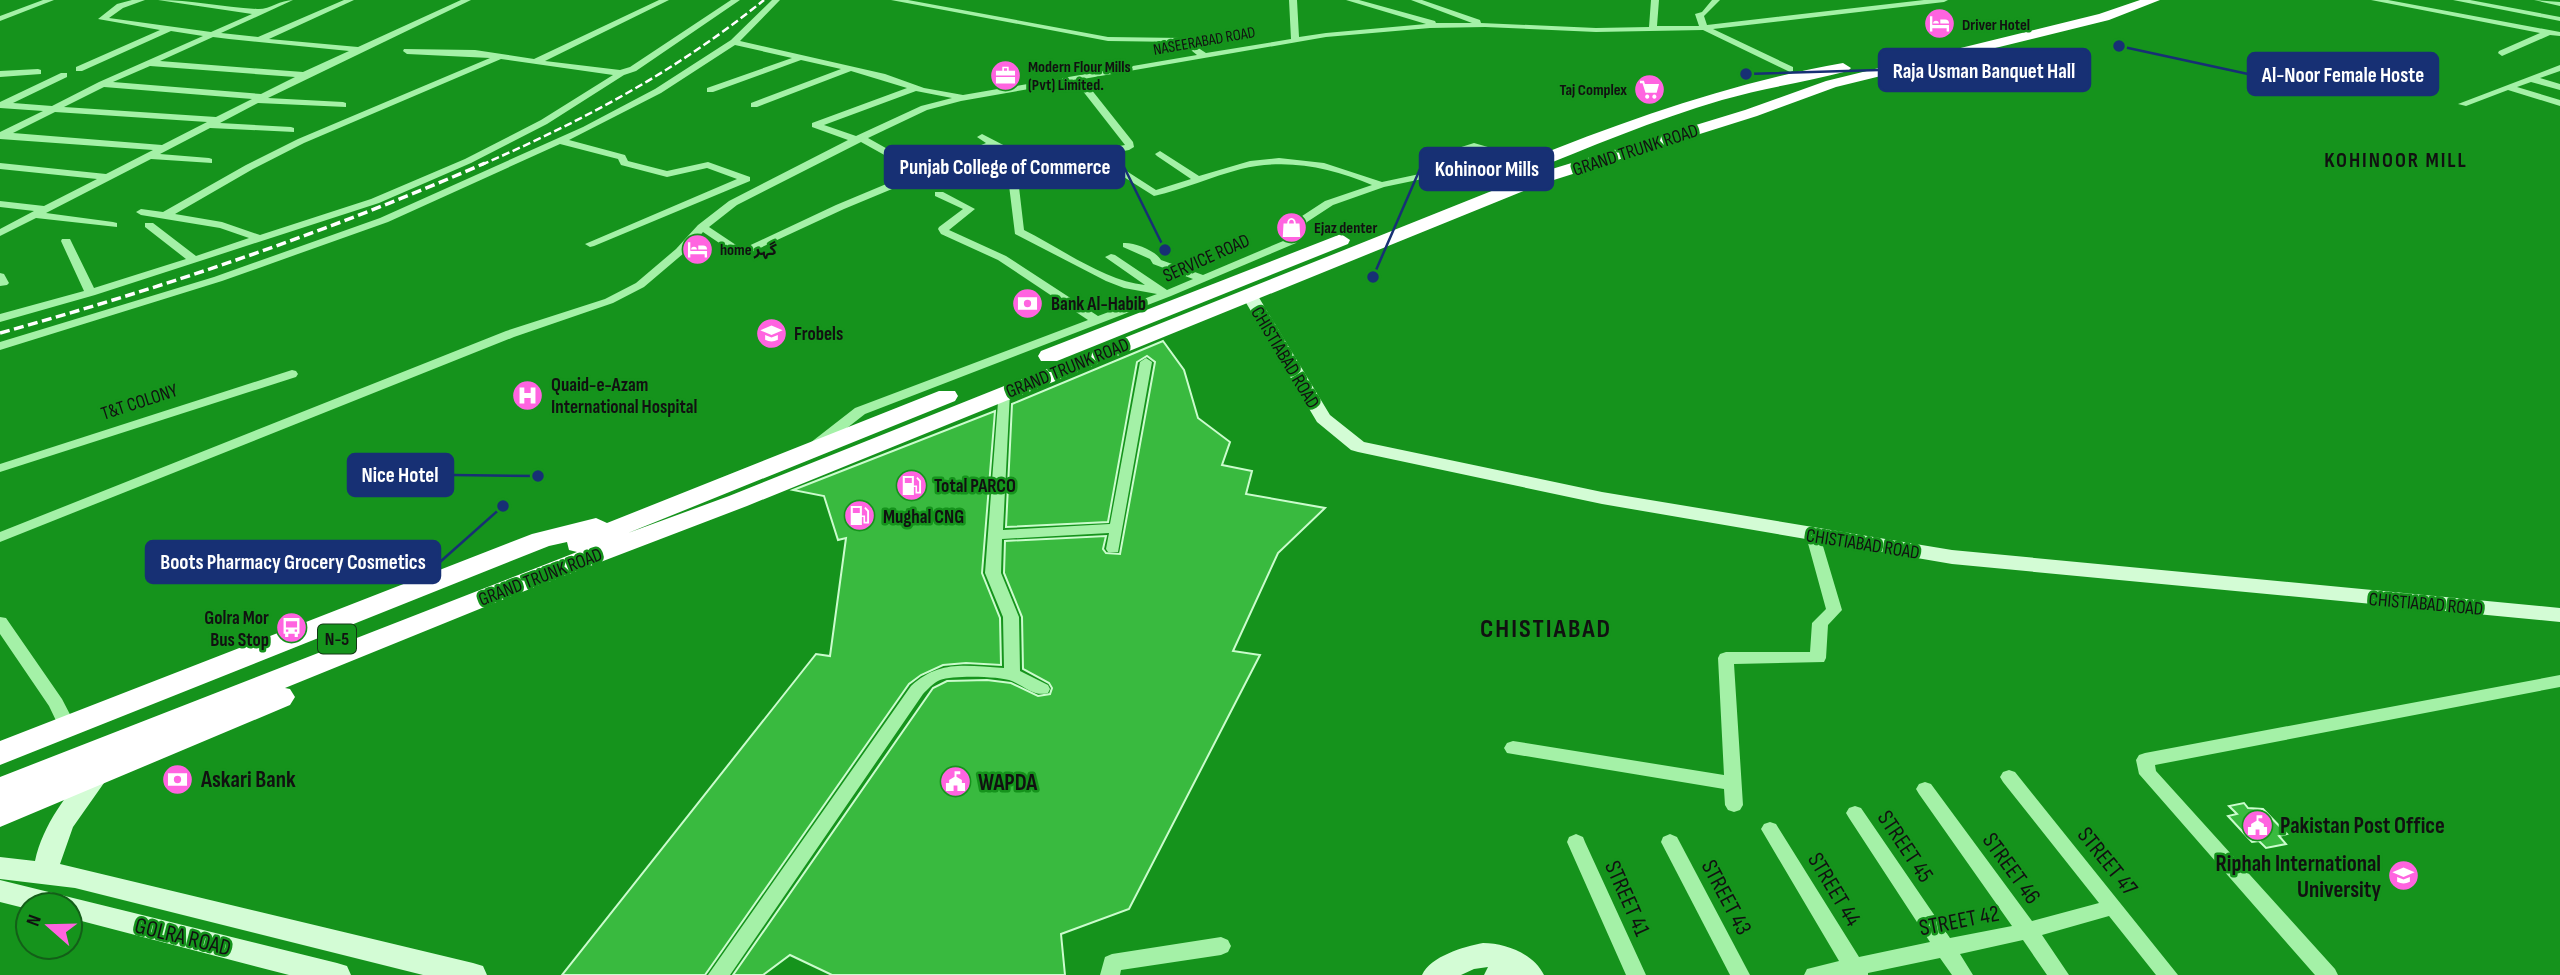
<svg xmlns="http://www.w3.org/2000/svg" width="2560" height="975" font-family="'Sofia Sans Condensed','Noto Sans Arabic',sans-serif">
<style>
.building{fill:#39ba3f;stroke:#cbfccd;stroke-width:2}
.lines{fill:none;stroke-linecap:round;stroke-linejoin:round}
.street{fill:#a4f1a7;fill-rule:evenodd}
.secondary{fill:#d3fcd5;fill-rule:evenodd}
.highway{fill:#fff;fill-rule:evenodd}
.rail-far1{stroke:#fff;stroke-width:2.5;stroke-dasharray:8 3.5;stroke-linecap:butt}
.rail{stroke:#fff;stroke-width:3.5;stroke-dasharray:10 4.5;stroke-linecap:butt}
.labels{text-anchor:middle;stroke-width:5;stroke-linejoin:round;paint-order:stroke}
.far-poi-label{font-size:16px;font-weight:bold;fill:#111;stroke:#15931c;text-anchor:start}
.far-street-label{font-size:16px;fill:#111;stroke:#15931c}
.shield{fill:#15931c;stroke:#123814;stroke-width:2}
.shield-label{font-size:18px;font-weight:bold;fill:#111}
.street-label{font-size:19px;fill:#111;stroke:#15931c}
.poi-label{font-size:19px;font-weight:bold;fill:#111;stroke:#15931c;text-anchor:start}
.far-district-label{font-size:21px;font-weight:bold;letter-spacing:2px;fill:#111;stroke:#15931c}
.near-poi-label{font-size:23px;font-weight:bold;fill:#111;stroke:#15931c;text-anchor:start}
.near-street-label{font-size:23px;fill:#111;stroke:#15931c}
.district-label{font-size:26px;font-weight:bold;letter-spacing:2px;fill:#111;stroke:#15931c}
.leader{fill:none;stroke:#173074;stroke-width:2.5}
.callout-dot{fill:#173074;stroke:#15931c;stroke-width:2.5}
.callout{fill:#173074;stroke:#173074;stroke-width:2.5}
.callout-label{font-size:21px;text-anchor:middle;font-weight:bold;fill:#fff}
</style>
<rect width="100%" height="100%" fill="#15931c"/>
<g class="building">
<path d="M1163,341L1184,370L1198,418L1230,442L1222,465L1252,471L1246,494L1325,508L1278,553L1233,651L1260,655L1129,909L1061,934L1065,975H832L790,955L763,975H733L933,688L947,681L987,680L1011,683L1038,696L1050,694L1052,688L1049,683L1023,669L1022,617L1004,573L1005,541L1106,536L1103,549L1106,553L1120,554L1155,362L1147,356L1137,362L1108,522L1006,527L1012,404Z"/>
<path d="M995,411L982,573L1000,618L1001,665L966,663L943,665L921,675L909,684L705,975H562L816,654L830,656L846,538L838,540L824,496L793,490Z"/>
<path d="M2244,803L2248,808L2263,809L2287,834L2279,836L2286,844L2266,848L2259,841L2252,842L2228,816L2237,814L2229,806Z"/>
</g>
<g class="lines">
<g class="street">
<path d="M43,0H54L0,21V16Z"/>
<path d="M132,0H145L123,8L109,18L211,32L252,14L158,0C191,0 223,7 257,9C269,10 280,0 293,0L221,33L258,37L344,0H354L269,39L358,47L461,0H471L268,98L343,102L346,103V107L258,103L220,123L291,127L294,128V132L210,128L160,154L209,158L212,159V163L151,159L46,213L113,222L117,223V227L36,218L0,236V229L34,211L0,207V201L44,206L97,179L0,169V163L106,174L153,150L0,139V132L43,111L0,108V102L61,73H67V77L13,103L52,106L99,82L203,36L171,31L82,71H76V67L160,30L98,19L117,4ZM213,37L229,39L349,51L303,72L160,61ZM150,66L295,77L261,94L113,82ZM104,87L252,99L216,117L64,107ZM55,112L207,122L162,145L13,133Z"/>
<path d="M659,0H669L545,61L620,70L630,67L731,0H740L636,71L624,75L547,124L471,163L379,203L95,295L0,322V314L84,291L61,241L62,239H70L71,241L94,288L186,259L145,227V223H153L196,256L249,238L220,228L141,215L136,212L141,209L163,212L246,165L298,139L490,58L407,54L403,51L404,49L475,50L534,59ZM501,59L613,75L541,120L465,159L371,199L260,235L222,222L175,214L253,169L304,143Z"/>
<path d="M772,0H780L740,41L885,74L924,88L963,95L1197,55L1181,42L1108,41L891,0H908L1108,37L1183,38L1206,53L1291,39L1289,0H1297L1299,37L1326,33L1426,24L1346,0H1359L1435,21L1436,23H1472L1411,0H1422L1480,20L1481,23L1596,28L1649,27L1651,0H1659L1657,26H1699L1695,14L1702,12L1712,0H1720L1704,16L1707,25L1924,0H1948L1944,2L1713,29L1793,67V71L1790,72L1703,30L1596,32L1485,27L1430,28L1326,37L1083,79L1133,142L1134,147L1129,150L1017,170L1024,230C1060,248 1105,281 1145,285L1105,257L1111,254L1115,255L1167,290L1193,279L1153,264L1150,259L1123,247V243C1134,242 1155,250 1161,260L1203,275L1288,239L1299,218L1325,201L1372,185C1330,167 1286,158 1241,169C1211,177 1184,189 1154,196L1108,167V163H1114L1156,190L1191,179L1157,156L1155,154L1160,151L1199,176L1250,161L1279,158L1324,163L1382,182L1443,169L1434,157L1436,155L1474,143L1512,154L1515,157L1456,172L1475,187V191H1467L1446,174L1384,187L1333,205L1307,222L1296,243L1171,296L865,414L820,449H810L808,446L810,443L855,408L1088,320L998,260L941,234L938,229L939,227L963,209L935,196V192H943L975,209L949,230L1006,256L1098,316L1157,294L1124,288L1106,281L1015,234L1005,153L993,147L844,209L745,255H737L703,232L684,253L644,287L613,303L514,337L0,542V532L506,331L605,299L636,283L676,249L698,225L729,201L848,140L812,127V123L907,88L851,71L757,107H751V103L841,69L801,60L713,92H707V88L792,58L735,45L661,93L569,140L625,155L628,161L667,171L708,162L750,177V181L594,246L590,247L585,244L737,179L707,168L667,177L621,165L618,159L560,144L388,222L222,281L0,350V342L214,277L380,218L583,127L655,89L731,40ZM1075,81L1125,145L1016,165L1013,150L982,134L977,137L986,143L923,169L868,138L927,110L961,101ZM916,91L952,98L921,106L856,136L824,125ZM861,142L915,172L836,205L742,249L709,227L737,205ZM1474,149L1500,156L1451,167L1445,158Z"/>
<path d="M2371,0H2388L2560,32V36L2550,35L2502,56L2498,53L2499,51L2540,33Z"/>
<path d="M2453,0H2470L2560,17V21Z"/>
<path d="M2534,0L2560,2V6Z"/>
<path d="M2560,65V71L2540,78L2560,84V90L2531,82L2517,87L2560,100V106L2508,90L2466,106L2458,104Z"/>
<path d="M38,69L41,70V74L0,77V71Z"/>
<path d="M0,273L4,274L9,283L7,285L0,286Z"/>
<path d="M1146,358L1152,362L1118,552H1108L1106,549L1109,533L1002,539L1001,573L1019,617L1020,671L1048,685L1050,689L1048,693C1035,697 1024,686 1012,681C1000,676 953,675 940,680C933,683 928,689 923,694L730,975H708L911,686C940,659 967,666 1004,668L1003,617L985,573L999,389H1009L1010,392L1003,530L1110,524L1140,362Z"/>
<path d="M292,370L296,371L298,374L296,377L0,472V464Z"/>
<path d="M1813,531L1820,536L1842,610L1828,625L1826,658L1824,662L1734,664L1743,805L1740,810L1734,812L1728,810L1725,805L1724,789L1507,753L1504,748L1507,743L1513,741L1724,775L1718,658L1720,654L1726,652H1810L1812,623L1826,609L1806,536Z"/>
<path d="M0,617L6,618L62,699L76,726L73,731L67,732L61,731L49,706L0,634Z"/>
<path d="M2560,675V687L2155,765L2156,771L2335,969L2338,975H2315L2139,774L2136,760L2139,755L2145,753Z"/>
<path d="M2009,770L2015,772L2178,975H2156L2109,916L2042,935L2069,975H2047L2023,940L1960,954L1973,975H1952L1940,958L1868,973V975H1804L1807,969L1839,961L1761,829L1764,824L1770,822L1776,824L1859,957L1930,942L1849,818L1846,813L1849,808L1855,806L1861,808L1950,938L2012,926L1919,794L1916,789L1919,784L1925,782L1931,784L2032,921L2099,903L2003,782L2000,777L2003,772Z"/>
<path d="M1576,834L1583,837L1585,842L1646,975H1626L1567,842L1569,837Z"/>
<path d="M1670,834L1677,837L1750,975H1730L1661,842L1663,837Z"/>
<path d="M1221,937L1228,940L1231,946L1228,952L1221,955L1121,970L1120,975H1100L1105,957L1112,954Z"/>
</g>
<g class="secondary">
<path d="M1250,291L1258,296L1330,415L1364,442L1602,492L1952,550L2560,608V622L1952,564L1602,504L1358,452L1351,450L1317,422L1242,296Z"/>
<path d="M99,764L108,766L111,773L73,827L60,864L473,963L483,966L487,975H423L75,888L0,879V857L35,861C43,824 67,795 90,766Z"/>
<path d="M0,880L337,963L347,966L351,975H289L70,918V905H28V909L0,902Z"/>
<path d="M1483,943C1506,943 1534,954 1544,975H1484L1488,967L1474,969L1461,975H1422C1431,956 1463,947 1483,943Z"/>
</g>
<g class="highway">
<path d="M2140,0H2160L2109,20L1836,87L1757,116L1541,184L747,506L509,597L285,688L290,689L295,697L290,705L0,827V777L577,552L569,550L567,542L549,546L0,765V741L532,534L596,518L607,523L939,391H955L958,396L955,401L628,533L729,496L1529,176L1745,110L1826,81L2099,14Z"/>
<path d="M1843,63L1851,68L1848,71C1806,82 1764,88 1722,100C1651,121 1582,150 1514,178H1502L1499,174L1502,170C1613,125 1724,84 1843,63Z"/>
<path d="M1341,234L1350,240L1348,244L1057,361H1041L1038,356L1041,351Z"/>
</g>
<path class="rail-far1" d="M481,165C583,121 678,70 764,0"/>
<path class="rail" d="M0,333C166,287 328,232 485,163"/>
</g>
<defs>
<symbol id="hotel-disc" viewBox="-11 -11 22 22"><circle r="9.5" fill="#ff64e0" stroke="#15931c"/><path d="M-6-4.5h1.5V1H6V5H4.5V3h-9V5H-6ZM-4 0a1.8 1.8 0 1 1 3.6 0ZM.5 0V-2.5h3Q6-2.5 6 0Z" fill="#fff"/></symbol>
<symbol id="office-disc" viewBox="-11 -11 22 22"><circle r="9.5" fill="#ff64e0" stroke="#15931c"/><path d="M-6-3h4V-5.5h4V-3h4V5H-6ZM-1-4.5V-3h2v-1.5ZM-6 0V1H6V0Z" fill="#fff"/></symbol>
<symbol id="supermarket-disc" viewBox="-11 -11 22 22"><circle r="9.5" fill="#ff64e0" stroke="#15931c"/><path d="M-6-5.5h2.5l.6 2H6L4.5 2H-2.5L-4.4-4H-6ZM-1.5 3.2a1.3 1.3 0 1 0 .1 0ZM3 3.2a1.3 1.3 0 1 0 .1 0Z" fill="#fff"/></symbol>
<symbol id="shop-disc" viewBox="-11 -11 22 22"><circle r="9.5" fill="#ff64e0" stroke="#15931c"/><path d="M-5-2.5h2.3a2.7 3.5 0 0 1 5.4 0H5L5.5 6h-11ZM-1.5-2.5h3a1.5 2.3 0 0 0-3 0Z" fill="#fff"/></symbol>
<symbol id="bank-disc" viewBox="-11 -11 22 22"><circle r="9.5" fill="#ff64e0" stroke="#15931c"/><path d="M-6-4H6V4H-6ZM0-2.3a2.3 2.3 0 1 0 0 4.6a2.3 2.3 0 1 0 0-4.6Z" fill="#fff"/></symbol>
<symbol id="school-disc" viewBox="-11 -11 22 22"><circle r="9.5" fill="#ff64e0" stroke="#15931c"/><path d="M0-5L7-2L0 1L-7-2ZM-4 1L0 2.5L4 1V4Q0 6-4 4Z" fill="#fff"/></symbol>
<symbol id="hospital-disc" viewBox="-11 -11 22 22"><circle r="9.5" fill="#ff64e0" stroke="#15931c"/><path d="M-5-5h3v3.5h4V-5h3V5h-3V1.5h-4V5h-3Z" fill="#fff"/></symbol>
<symbol id="fuel-disc" viewBox="-11 -11 22 22"><circle r="9.5" fill="#ff64e0" stroke="#15931c"/><path d="M-5.5-6h7V0h2V4h1.3V-2.5L3-4.5l.8-.8L6-3V5H2.5V1h-1V6h-7ZM-4.2-4.7v3.2H.2V-4.7Z" fill="#fff"/></symbol>
<symbol id="bus-disc" viewBox="-11 -11 22 22"><circle r="9.5" fill="#ff64e0" stroke="#15931c"/><path d="M-5-6H5V4H4V6H2V4H-2V6H-4V4H-5ZM-3.5-4V0h7V-4ZM-3.5 1.2v1.5H-2V1.2ZM2 1.2v1.5H3.5V1.2Z" fill="#fff"/></symbol>
<symbol id="civic-disc" viewBox="-11 -11 22 22"><circle r="9.5" fill="#ff64e0" stroke="#15931c"/><path d="M-.6-6.5H3V-4.5H.6V-3L4-1V1h2V6H-6V1h2V-1L-.6-3ZM-1.2 2.5V6h2.4V2.5Z" fill="#fff"/></symbol>
<symbol id="university-disc" viewBox="-11 -11 22 22"><circle r="9.5" fill="#ff64e0" stroke="#15931c"/><path d="M0-5L7-2L0 1L-7-2ZM-4 1L0 2.5L4 1V4Q0 6-4 4Z" fill="#fff"/></symbol>
</defs>
<g fill-rule="evenodd">
<use href="#hotel-disc" x="1922" y="6" width="35" height="35"/>
<use href="#office-disc" x="988" y="58" width="35" height="35"/>
<use href="#supermarket-disc" x="1632" y="72" width="35" height="35"/>
<use href="#shop-disc" x="1274" y="210" width="35" height="35"/>
<use href="#hotel-disc" x="680" y="232" width="35" height="35"/>
<use href="#bank-disc" x="1010" y="286" width="35" height="35"/>
<use href="#school-disc" x="754" y="316" width="35" height="35"/>
<use href="#hospital-disc" x="510" y="378" width="35" height="35"/>
<use href="#fuel-disc" x="894" y="468" width="35" height="35"/>
<use href="#fuel-disc" x="842" y="498" width="35" height="35"/>
<use href="#bus-disc" x="274" y="610" width="35" height="35"/>
<use href="#bank-disc" x="160" y="762" width="35" height="35"/>
<use href="#civic-disc" x="938" y="764" width="35" height="35"/>
<use href="#civic-disc" x="2240" y="808" width="35" height="35"/>
<use href="#university-disc" x="2386" y="858" width="35" height="35"/>
</g>
<g class="labels">
<g class="far-poi-label">
<text x="1962" y="30">Driver Hotel</text>
<text x="1028" y="72">Modern Flour Mills<tspan x="1028" dy="18">(Pvt) Limited.</tspan></text>
<text x="1627" y="95" text-anchor="end">Taj Complex</text>
<text x="1314" y="233">Ejaz denter</text>
<text x="720" y="255">home گہر</text>
</g>
<g class="far-street-label">
<text transform="translate(1204 40) rotate(-10)" y="6">NASEERABAD ROAD</text>
</g>
<rect class="shield" x="318" y="624.5" width="38" height="29" rx="5"/>
<g class="shield-label">
<text x="337" y="645">N-5</text>
</g>
<g class="street-label">
<text transform="translate(1635 149) rotate(-18)" y="7">GRAND TRUNK ROAD</text>
<text transform="translate(1206 257) rotate(-24)" y="7">SERVICE ROAD</text>
<text transform="translate(1286 357) rotate(59)" y="7">CHISTIABAD ROAD</text>
<text transform="translate(1067 367) rotate(-22)" y="7">GRAND TRUNK ROAD</text>
<text transform="translate(139 401) rotate(-18)" y="7">T&amp;T COLONY</text>
<text transform="translate(1863 543) rotate(9)" y="7">CHISTIABAD ROAD</text>
<text transform="translate(540 576) rotate(-21)" y="7">GRAND TRUNK ROAD</text>
<text transform="translate(2426 603) rotate(5)" y="7">CHISTIABAD ROAD</text>
</g>
<g class="poi-label">
<text x="1051" y="310">Bank Al-Habib</text>
<text x="794" y="340">Frobels</text>
<text x="551" y="391">Quaid-e-Azam<tspan x="551" dy="22">International Hospital</tspan></text>
<text x="934" y="492">Total PARCO</text>
<text x="883" y="523">Mughal CNG</text>
<text x="269" y="624" text-anchor="end">Golra Mor<tspan x="269" dy="22">Bus Stop</tspan></text>
</g>
<g class="far-district-label">
<text x="2396" y="167">KOHINOOR MILL</text>
</g>
<g class="near-poi-label">
<text x="201" y="787">Askari Bank</text>
<text x="978" y="790">WAPDA</text>
<text x="2280" y="833">Pakistan Post Office</text>
<text x="2381" y="871" text-anchor="end">Riphah International<tspan x="2381" dy="26">University</tspan></text>
</g>
<g class="near-street-label">
<text transform="translate(1906 846) rotate(56)" y="8">STREET 45</text>
<text transform="translate(2108 861) rotate(51)" y="8">STREET 47</text>
<text transform="translate(2012 868) rotate(54)" y="8">STREET 46</text>
<text transform="translate(1835 889) rotate(59)" y="8">STREET 44</text>
<text transform="translate(1727 897) rotate(62)" y="8">STREET 43</text>
<text transform="translate(1628 898) rotate(66)" y="8">STREET 41</text>
<text transform="translate(1959 920) rotate(-11)" y="8">STREET 42</text>
<text transform="translate(183 936) rotate(14)" y="8">GOLRA ROAD</text>
</g>
<g class="district-label">
<text x="1546" y="637">CHISTIABAD</text>
</g>
</g>
<path class="leader" d="M1746 74L1879 70M2119 46L2248 74M1165 250L1124 167M1373 277L1420 169M538 476L453 475M503 506L440 562"/>
<g class="callout-dot">
<circle cx="1746" cy="74" r="7"/>
<circle cx="2119" cy="46" r="7"/>
<circle cx="1165" cy="250" r="7"/>
<circle cx="1373" cy="277" r="7"/>
<circle cx="538" cy="476" r="7"/>
<circle cx="503" cy="506" r="7"/>
</g>
<g class="callout">
<rect x="1879" y="49" width="211" height="42" rx="7"/>
<rect x="2248" y="53" width="190" height="42" rx="7"/>
<rect x="885" y="146" width="239" height="42" rx="7"/>
<rect x="1420" y="148" width="133" height="42" rx="7"/>
<rect x="348" y="454" width="105" height="42" rx="7"/>
<rect x="146" y="541" width="294" height="42" rx="7"/>
</g>
<g class="callout-label">
<text x="1984" y="78">Raja Usman Banquet Hall</text>
<text x="2343" y="82">Al-Noor Female Hoste</text>
<text x="1005" y="174">Punjab College of Commerce</text>
<text x="1487" y="176">Kohinoor Mills</text>
<text x="400" y="482">Nice Hotel</text>
<text x="293" y="569">Boots Pharmacy Grocery Cosmetics</text>
</g>
<g transform="translate(49 926) rotate(290)"><circle r="33" fill="#15931c" stroke="#135f18" stroke-width="2"/>
<path d="M0-5L12 26L0 18L-12 26Z" fill="#ff64e0"/>
<text y="-10" font-size="19" font-weight="bold" text-anchor="middle" fill="#111111">N</text>
</g>
</svg>
